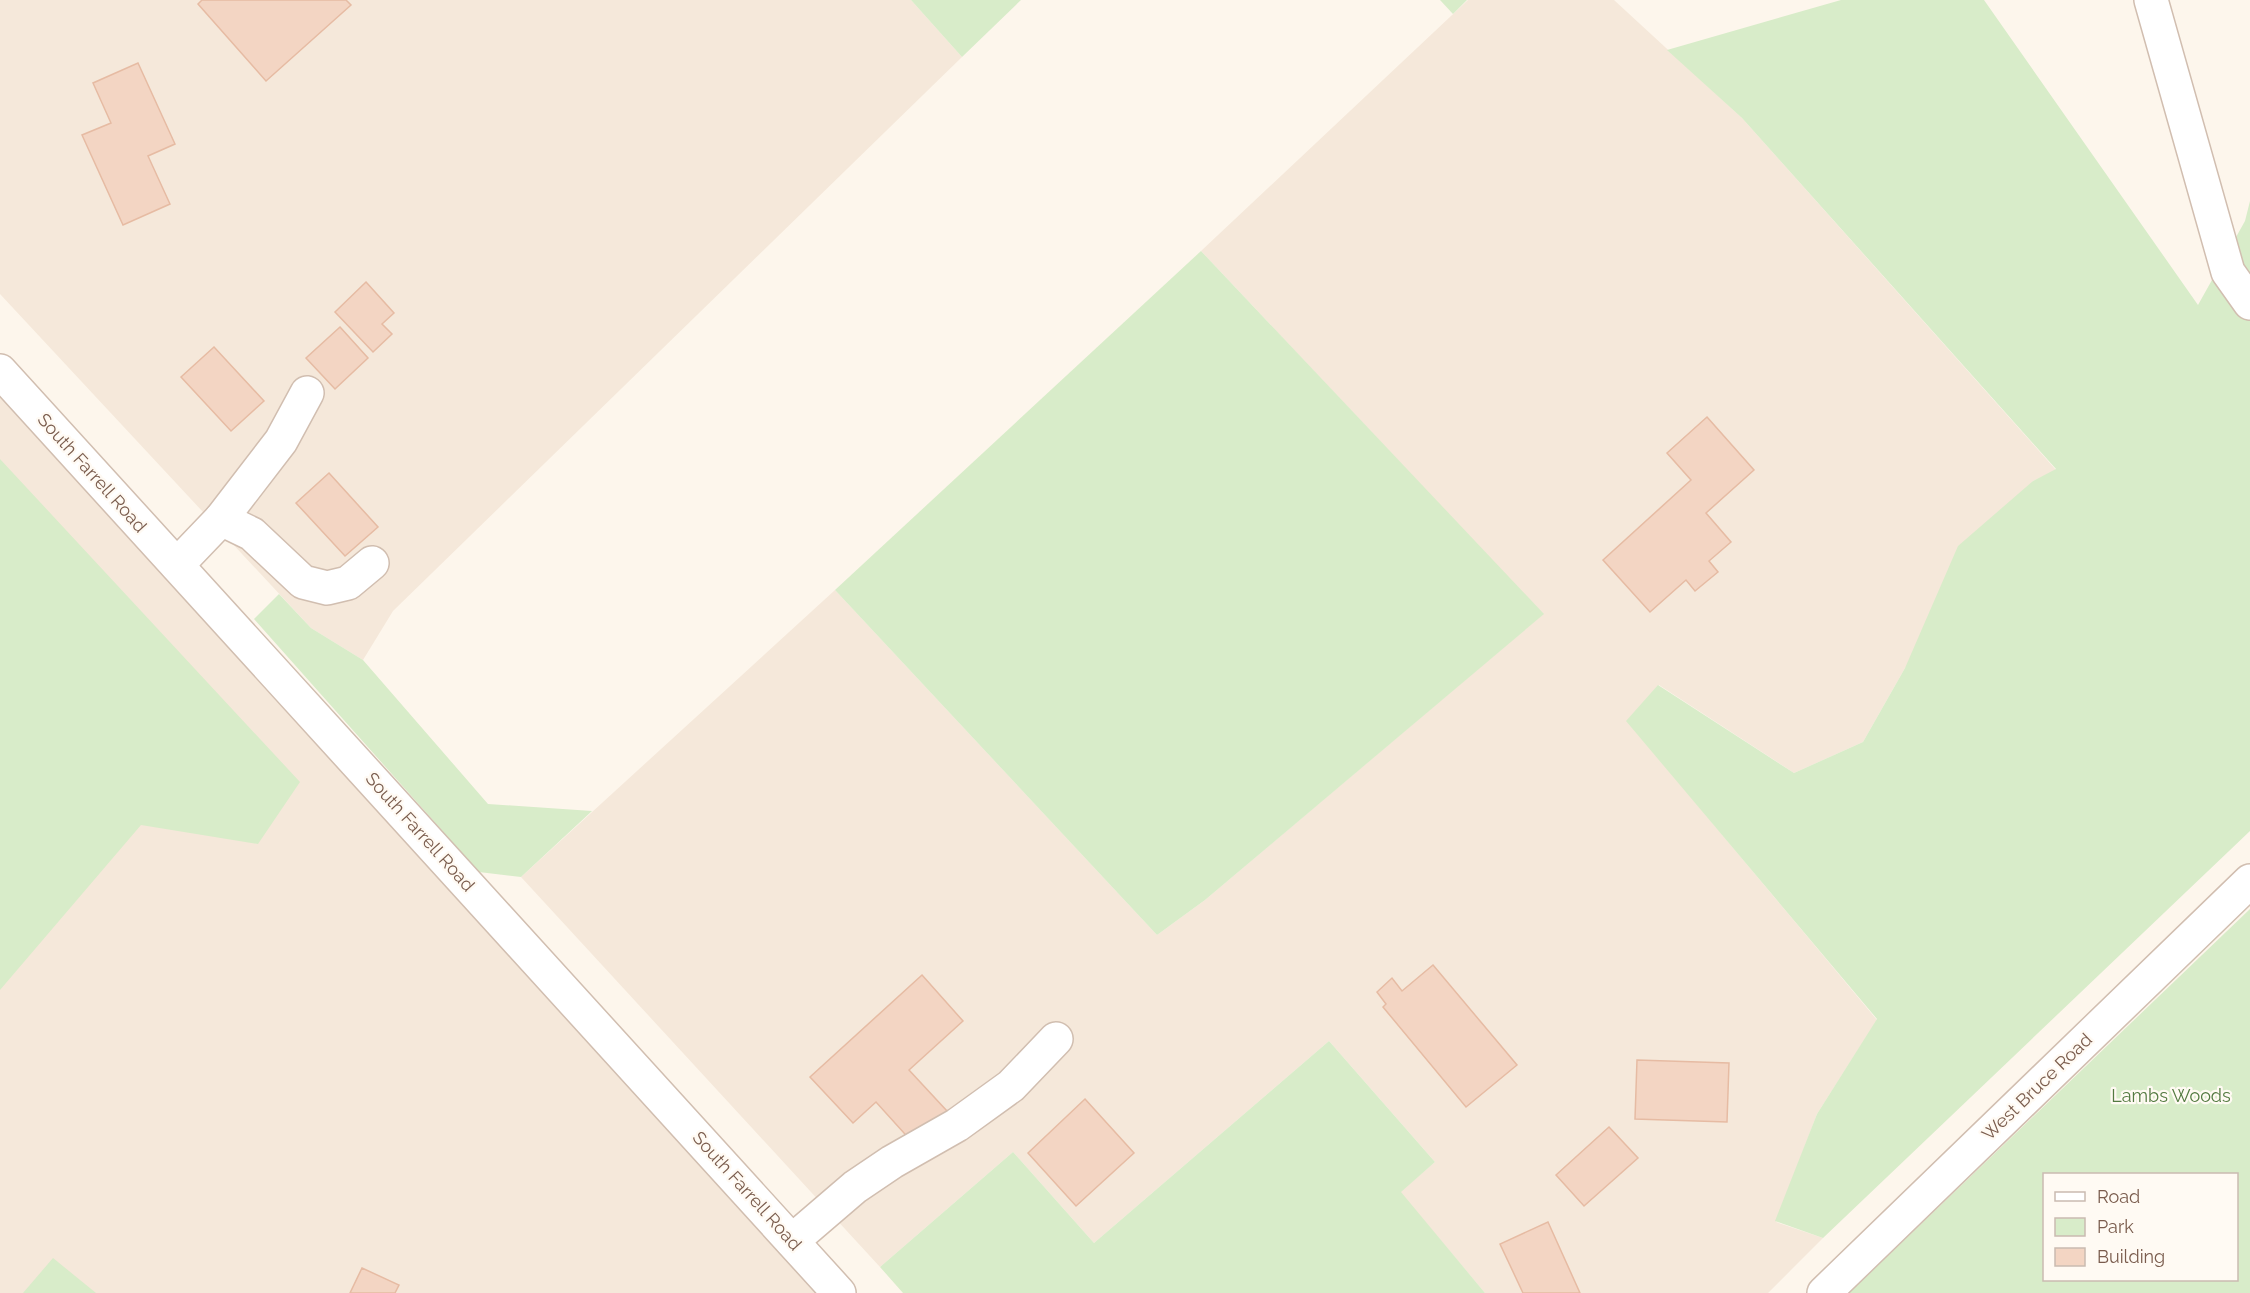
<svg xmlns="http://www.w3.org/2000/svg" width="2250" height="1293" font-family="Raleway,sans-serif">
<style>
.residential{fill:#f5e8da}
.green{fill:#d8ecc9;fill-rule:evenodd}
.building{fill:#f3d5c3;stroke:#e6bba3;stroke-width:1.5}
.lines{fill:none;stroke-linecap:round;stroke-linejoin:round}
.minor-casing{stroke:#d1beb0;stroke-width:36}
.minor{stroke:#fff;stroke-width:33}
.labels{text-anchor:middle;stroke-width:4.5;stroke-linejoin:round;paint-order:stroke}
.street-label{font-size:18px;fill:#7a5c4d;stroke:#fffaf3}
.park-label{font-size:18px;fill:#537a41;stroke:#fffaf3}
</style>
<rect width="100%" height="100%" fill="#fdf6ec"/>
<g class="residential">
<path d="M0,0H911L962,57L393,611L363,660L311,628L0,294Z"/>
<path d="M1468,0H1614L1742,118L2056,470L2033,481L1905,668L1863,742L1794,773L1659,685L1627,721L1877,1020L1817,1114L1776,1222L1823,1238L1768,1293H1485L1400,1192L1435,1162L1329,1041L1094,1243L1013,1152L880,1267L521,877L835,590L1157,935L1205,900L1543,614L1201,251Z"/>
<path d="M0,389L822,1293H0Z"/>
</g>
<g class="green">
<path d="M911,0H1021L962,57Z"/>
<path d="M1440,0H1467L1453,14Z"/>
<path d="M1841,0H1984L2198,305L2245,221L2250,201V831L1823,1238L1775,1221L1817,1114L1877,1019L1626,721L1658,685L1794,773L1863,742L1905,668L1958,546L2033,481L2056,469L1742,118L1667,50Z"/>
<path d="M1201,251L1544,614L1205,900L1157,935L835,590Z"/>
<path d="M0,459L300,782L258,844L141,825L0,990Z"/>
<path d="M279,594L311,628L363,660L488,804L592,811L521,877L479,872L254,619Z"/>
<path d="M2250,909V1293H1849ZM2044,1174H2236V1280H2044Z"/>
<path d="M1329,1041L1435,1162L1401,1192L1485,1293H903L880,1267L1013,1152L1094,1243Z"/>
<path d="M53,1258L96,1293H23Z"/>
</g>
<g class="building">
<path d="M202,0H346L351,5L266,81L198,4Z"/>
<path d="M138,63L175,144L148,156L170,204L123,225L82,135L111,123L93,83Z"/>
<path d="M366,282L394,313L382,324L392,334L373,352L335,312Z"/>
<path d="M340,327L368,358L335,389L306,358Z"/>
<path d="M214,347L264,401L231,431L181,377Z"/>
<path d="M1707,417L1754,470L1706,513L1731,542L1709,561L1718,572L1695,591L1686,580L1650,612L1603,560L1691,480L1667,453Z"/>
<path d="M329,473L378,527L345,556L296,503Z"/>
<path d="M1433,965L1517,1065L1466,1107L1383,1007L1386,1004L1377,992L1392,978L1402,991Z"/>
<path d="M922,975L963,1021L909,1070L947,1111L913,1143L876,1102L853,1123L810,1077Z"/>
<path d="M1637,1060L1729,1063L1727,1122L1635,1119Z"/>
<path d="M1085,1099L1134,1153L1076,1206L1028,1153Z"/>
<path d="M1609,1127L1638,1158L1584,1206L1556,1175Z"/>
<path d="M1548,1222L1580,1293H1523L1500,1244Z"/>
<path d="M362,1268L399,1285L395,1293H350Z"/>
</g>
<g class="lines">
<defs>
<g id="minor">
<path d="M2151,0L2228,272L2250,303"/>
<path d="M0,371L839,1293"/>
<path d="M221,519L281,441L307,393"/>
<path d="M177,565L221,519L252,534L303,582L327,588L348,583L372,563"/>
<path d="M792,1241L855,1187L892,1162L957,1125L1011,1086L1056,1039"/>
<path d="M1824,1293L2250,881"/>
</g>
</defs>
<use href="#minor" class="minor-casing"/>
<use href="#minor" class="minor"/>
</g>
<g class="labels">
<g class="street-label">
<text transform="translate(92 473) rotate(48)" y="6">South Farrell Road</text>
<text transform="translate(420 832) rotate(48)" y="6">South Farrell Road</text>
<text transform="translate(2037 1087) rotate(-44)" y="6">West Bruce Road</text>
<text transform="translate(747 1191) rotate(48)" y="6">South Farrell Road</text>
</g>
<g class="park-label">
<text x="2171" y="1102">Lambs Woods</text>
</g>
</g>
<rect x="2043" y="1173" width="195" height="108" fill="#fffaf3" stroke="#cabbb1" stroke-width="1.5"/>
<rect x="2055" y="1192" width="30" height="9" fill="#ffffff" stroke="#cabbb1" stroke-width="1.5"/>
<text x="2097" y="1203" font-size="18" fill="#7a5c4d">Road</text>
<rect x="2055" y="1218" width="30" height="18" fill="#d8ecc9" stroke="#cabbb1" stroke-width="1.5"/>
<text x="2097" y="1233" font-size="18" fill="#7a5c4d">Park</text>
<rect x="2055" y="1248" width="30" height="18" fill="#f3d5c3" stroke="#cabbb1" stroke-width="1.5"/>
<text x="2097" y="1263" font-size="18" fill="#7a5c4d">Building</text>
</svg>
